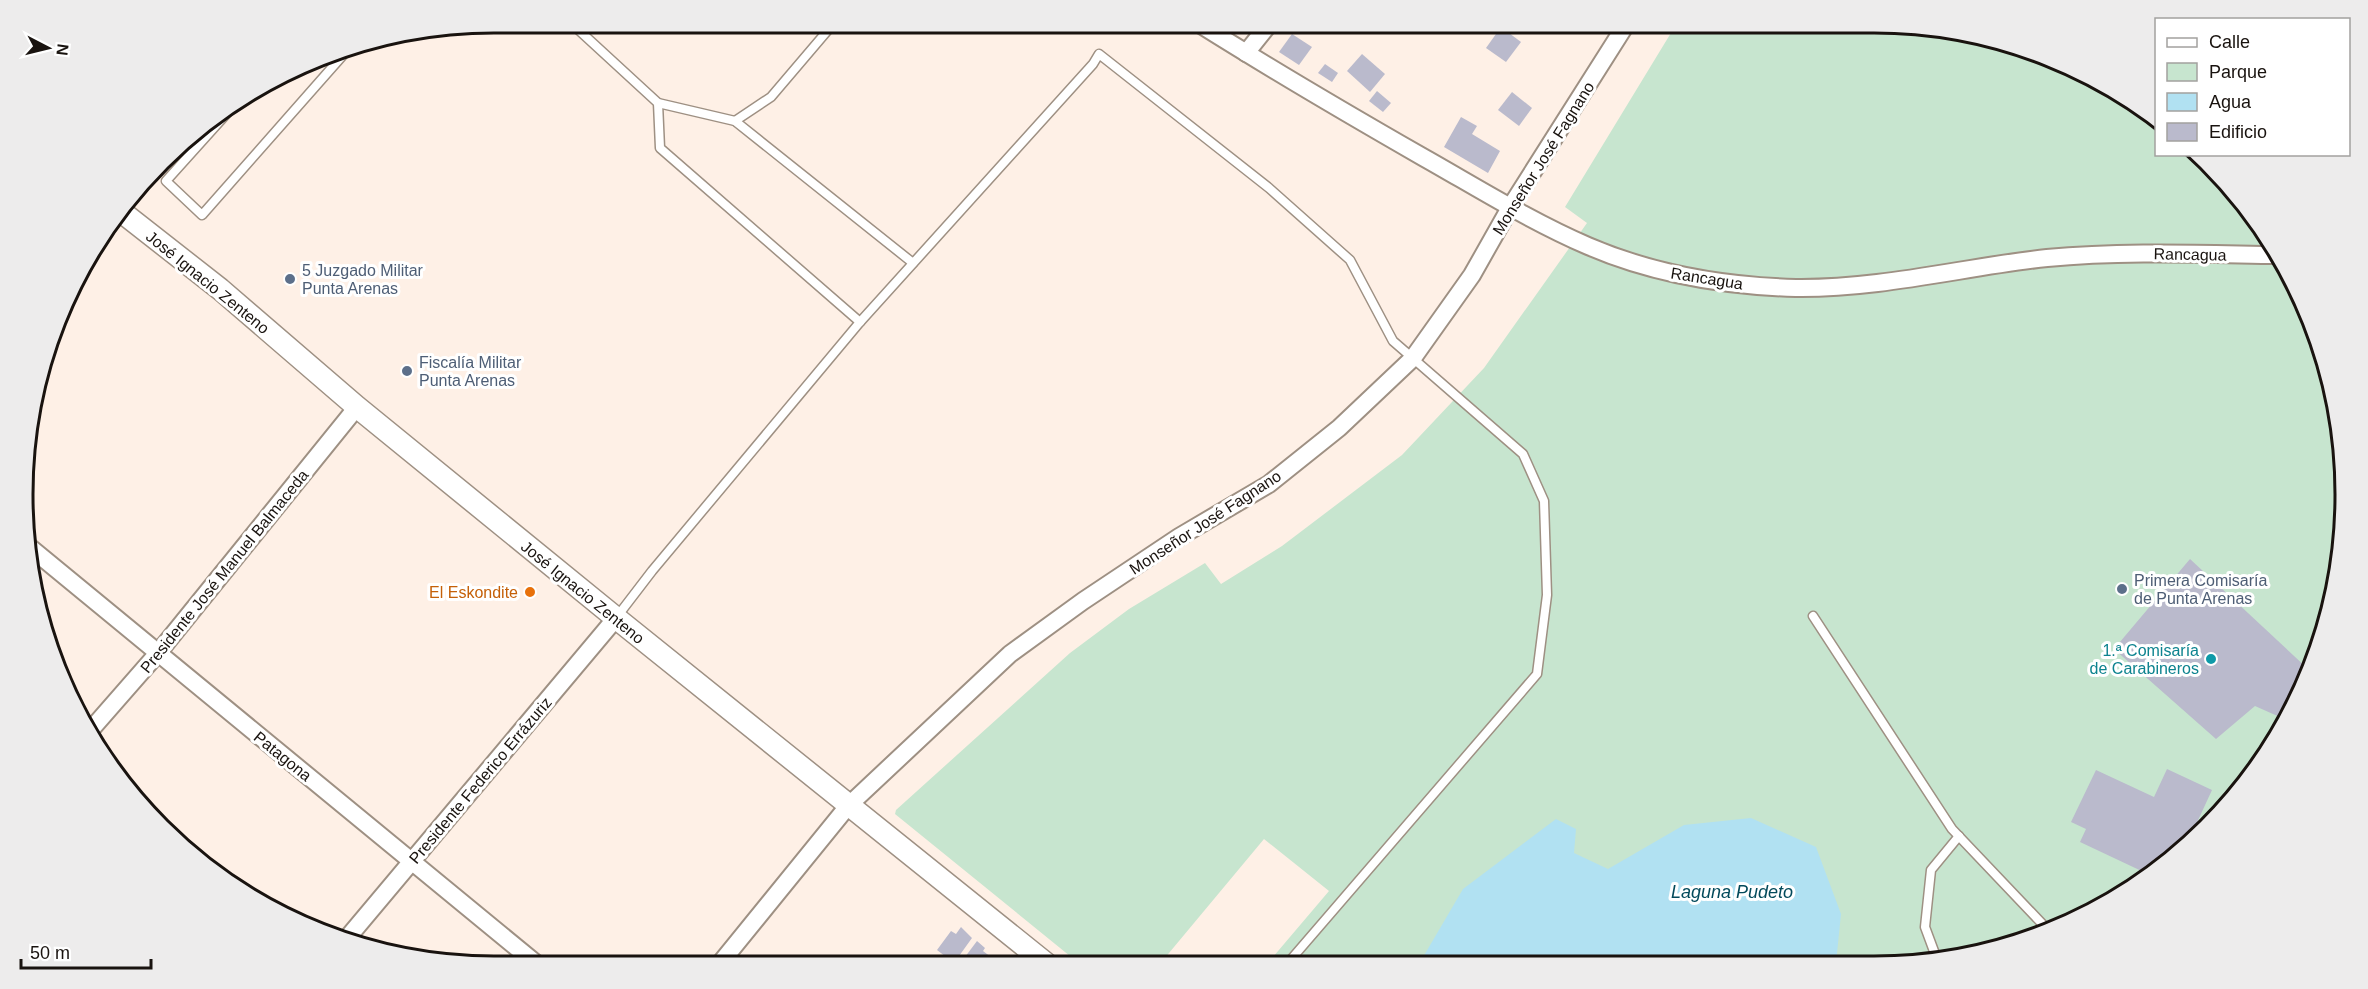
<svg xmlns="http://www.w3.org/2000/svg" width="2368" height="989" font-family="Helvetica,sans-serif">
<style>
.green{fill:#c7e5cf}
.water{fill:#b1e1f2}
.building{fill:#babacc}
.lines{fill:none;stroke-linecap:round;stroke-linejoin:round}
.service-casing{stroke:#9e9083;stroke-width:11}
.minor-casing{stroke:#9e9083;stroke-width:20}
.tertiary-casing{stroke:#9e9083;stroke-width:24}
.service{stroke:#fff;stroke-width:8}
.minor{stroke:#fff;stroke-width:16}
.tertiary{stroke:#fff;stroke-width:21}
.service-dot{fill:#5c6f8a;stroke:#fff;stroke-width:2}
.food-dot{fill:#e8710a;stroke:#fff;stroke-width:2}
.culture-dot{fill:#0f9aa8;stroke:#fff;stroke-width:2}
.labels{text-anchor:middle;stroke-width:6;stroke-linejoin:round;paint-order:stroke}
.street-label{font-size:16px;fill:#19130f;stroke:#fff}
.service-label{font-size:16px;fill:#4e5e75;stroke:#fff;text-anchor:start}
.food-label{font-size:16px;fill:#c56008;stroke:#fff;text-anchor:end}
.culture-label{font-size:16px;fill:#0d838f;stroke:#fff;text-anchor:end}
.water-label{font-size:18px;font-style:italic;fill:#034a5b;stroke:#fff}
.rim{fill:none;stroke:#19130f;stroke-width:3}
</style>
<rect width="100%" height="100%" fill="#fef0e6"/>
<path class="green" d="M1677,23H1874L2026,48L2110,86L2156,119V154L2199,155L2248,207L2297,286L2329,373L2345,464L2341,556L2320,647L2248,782L2161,869L2054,930L1935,962L1267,964L1329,891L1264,839L1159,965H1081L895,814L896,810L1070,653L1129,609L1205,563L1221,584L1282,546L1402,455L1484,368L1587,223L1565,207Z"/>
<path class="water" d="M1751,818L1816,847L1841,914L1836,963L1419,964L1463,889L1556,819L1576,829L1574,853L1608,869L1684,825Z"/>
<g class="building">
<path d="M1501,27L1521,42L1506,62L1486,48Z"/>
<path d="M1292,34L1312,47L1299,65L1279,52Z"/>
<path d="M1362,54L1385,74L1370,92L1347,71Z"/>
<path d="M1325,64L1338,73L1332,82L1318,73Z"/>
<path d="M1377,91L1391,103L1383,112L1369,101Z"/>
<path d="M1512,92L1532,108L1519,126L1498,110Z"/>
<path d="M1461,117L1477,126L1472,134L1500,151L1488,173L1444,147Z"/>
<path d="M2190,559L2308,669L2282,718L2255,706L2216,739L2114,649Z"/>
<path d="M2167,769L2212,790L2188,842L2161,869L2150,875L2080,842L2086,829L2071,822L2096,770L2154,797Z"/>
<path d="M961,927L972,938L954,963L937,950L951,931L956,934Z"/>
<path d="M977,941L985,948L983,951L991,957L985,965H959Z"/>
</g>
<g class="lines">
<defs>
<g id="service">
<path d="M571,23L658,103L660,148L860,322"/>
<path d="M238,101L166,181L202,215L351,46"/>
<path d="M658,103L735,121L913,263"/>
<path d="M735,121L771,97L834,23"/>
<path d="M1813,616L1952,829L2050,932"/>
<path d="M616,618L652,571L860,322L1093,64L1099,54L1269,188L1350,260L1393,341L1523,454L1544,501L1547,595L1537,674L1287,964"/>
<path d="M1938,962L1925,927L1931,870L1959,836"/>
</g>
<g id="minor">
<path d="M1198,23C1271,69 1346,113 1421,156C1476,187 1530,221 1588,246C1653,274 1725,286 1796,288C1881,289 1964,267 2047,258C2124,251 2201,254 2278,255"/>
<path d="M1246,53L1270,23"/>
<path d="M27,545L539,966"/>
<path d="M88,733L158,653L357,407"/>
<path d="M344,942L616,618"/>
<path d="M718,966L848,806L1010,654L1083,601L1179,537L1269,484L1339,428L1413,358L1472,275L1511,206L1627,23"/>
</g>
<path id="tertiary" d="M123,213L220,289L357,407L616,618L1048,965"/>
</defs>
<use href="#service" class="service-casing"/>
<use href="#minor" class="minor-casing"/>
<use href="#tertiary" class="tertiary-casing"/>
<use href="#service" class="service"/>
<use href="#minor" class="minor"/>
<use href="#tertiary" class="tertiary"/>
</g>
<g class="service-dot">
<circle cx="290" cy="279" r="6"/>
<circle cx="407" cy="371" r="6"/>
<circle cx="2122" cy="589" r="6"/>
</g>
<circle class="food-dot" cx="530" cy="592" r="6"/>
<circle class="culture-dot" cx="2211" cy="659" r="6"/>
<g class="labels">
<g class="street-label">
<text transform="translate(1543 158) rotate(-58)" y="6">Monseñor José Fagnano</text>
<text transform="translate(2190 254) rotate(1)" y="6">Rancagua</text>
<text transform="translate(1707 278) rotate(9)" y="6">Rancagua</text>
<text transform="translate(208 282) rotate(39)" y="6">José Ignacio Zenteno</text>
<text transform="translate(1205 522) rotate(-33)" y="6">Monseñor José Fagnano</text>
<text transform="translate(224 571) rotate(-51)" y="6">Presidente José Manuel Balmaceda</text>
<text transform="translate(583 592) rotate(39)" y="6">José Ignacio Zenteno</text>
<text transform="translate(283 756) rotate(39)" y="6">Patagona</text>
<text transform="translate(480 780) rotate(-50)" y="6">Presidente Federico Errázuriz</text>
</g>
<g class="service-label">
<text x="302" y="276">5 Juzgado Militar<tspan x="302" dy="18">Punta Arenas</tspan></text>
<text x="419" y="368">Fiscalía Militar<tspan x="419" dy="18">Punta Arenas</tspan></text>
<text x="2134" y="586">Primera Comisaría<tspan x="2134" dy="18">de Punta Arenas</tspan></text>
</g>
<g class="food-label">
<text x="518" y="598">El Eskondite</text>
</g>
<g class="culture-label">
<text x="2199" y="656">1.ª Comisaría<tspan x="2199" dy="18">de Carabineros</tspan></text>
</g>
<g class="water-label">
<text x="1732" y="898">Laguna Pudeto</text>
</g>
</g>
<path d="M0 0H2368V989H0ZM494 33H1874A461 461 0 0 1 2335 494V495A461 461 0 0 1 1874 956H494A461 461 0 0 1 33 495V494A461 461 0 0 1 494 33Z" fill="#edecec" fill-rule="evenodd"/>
<path class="rim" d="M494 33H1874A461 461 0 0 1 2335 494V495A461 461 0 0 1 1874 956H494A461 461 0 0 1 33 495V494A461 461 0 0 1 494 33Z"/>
<rect x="2155" y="18" width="195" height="138" fill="#ffffff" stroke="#a3a19f" stroke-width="1.5"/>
<rect x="2167" y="38" width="30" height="9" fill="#ffffff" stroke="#a3a19f" stroke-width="1.5"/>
<text x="2209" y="48" font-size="18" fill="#19130f">Calle</text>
<rect x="2167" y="63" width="30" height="18" fill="#c7e5cf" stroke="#a3a19f" stroke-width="1.5"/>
<text x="2209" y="78" font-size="18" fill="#19130f">Parque</text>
<rect x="2167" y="93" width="30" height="18" fill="#b1e1f2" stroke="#a3a19f" stroke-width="1.5"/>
<text x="2209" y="108" font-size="18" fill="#19130f">Agua</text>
<rect x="2167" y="123" width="30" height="18" fill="#babacc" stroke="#a3a19f" stroke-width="1.5"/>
<text x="2209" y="138" font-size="18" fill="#19130f">Edificio</text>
<g transform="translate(48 48) rotate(97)" stroke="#ffffff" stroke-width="4.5" paint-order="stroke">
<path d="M0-4.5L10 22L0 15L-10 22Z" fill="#19130f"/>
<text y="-9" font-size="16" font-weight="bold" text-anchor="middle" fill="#19130f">N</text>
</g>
<path d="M21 959v9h130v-9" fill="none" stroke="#19130f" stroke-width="3"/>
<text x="30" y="959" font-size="18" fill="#19130f" stroke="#ffffff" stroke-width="4.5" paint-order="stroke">50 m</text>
</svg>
